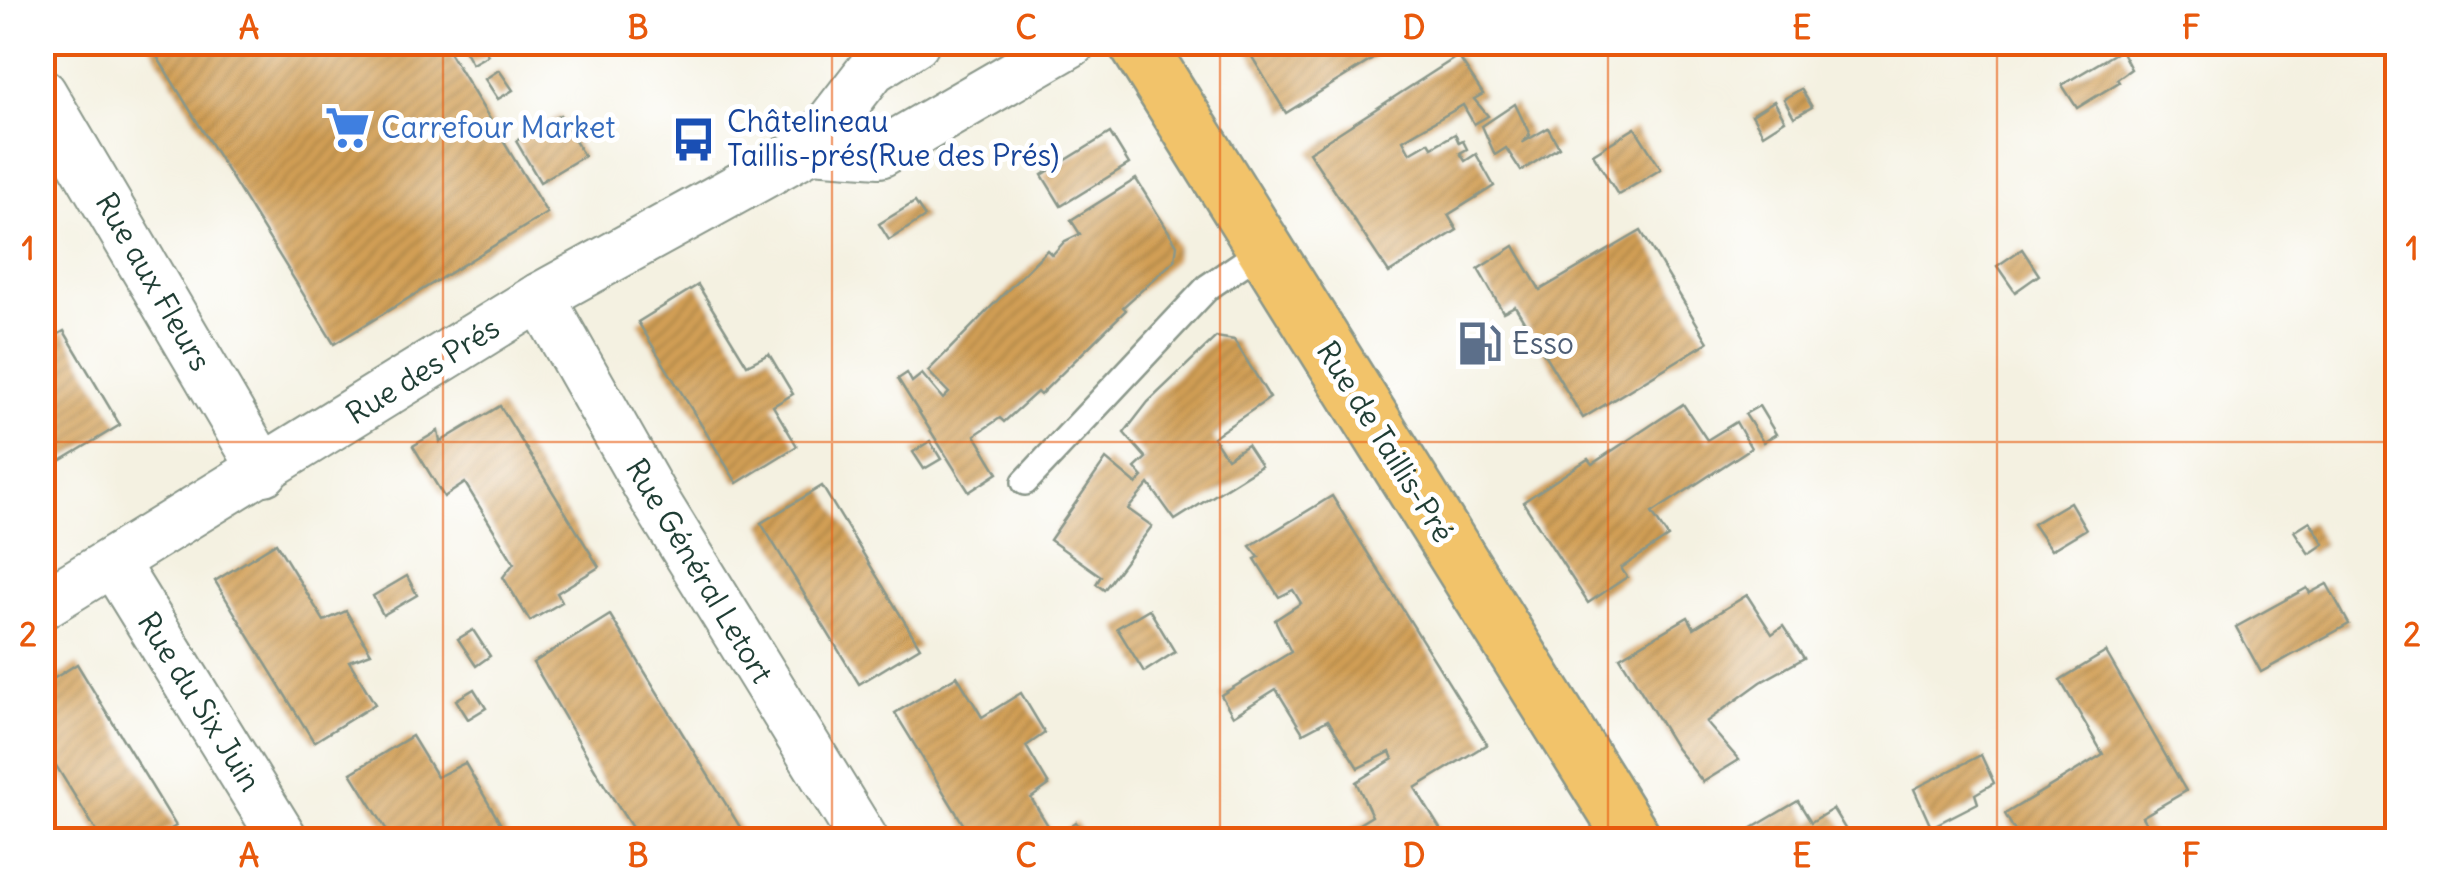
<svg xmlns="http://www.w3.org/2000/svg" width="2440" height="883" font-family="Delius,sans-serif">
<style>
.building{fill:url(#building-hatch)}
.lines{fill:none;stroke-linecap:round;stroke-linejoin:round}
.service-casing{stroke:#8a978a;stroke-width:30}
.minor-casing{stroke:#8a978a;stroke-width:52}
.primary-casing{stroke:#8a978a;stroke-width:60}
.service{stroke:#fff;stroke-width:25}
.minor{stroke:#fff;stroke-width:48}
.primary{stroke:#f2c36a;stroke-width:55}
.grid{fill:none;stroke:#e8590c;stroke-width:2.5;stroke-opacity:0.55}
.labels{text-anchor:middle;stroke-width:10;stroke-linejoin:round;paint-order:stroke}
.transit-label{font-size:30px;fill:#164399;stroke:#fff;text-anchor:start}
.shop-label{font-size:30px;fill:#366cbe;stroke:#fff;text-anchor:start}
.street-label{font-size:30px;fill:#1f3d34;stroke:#fff}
.service-label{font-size:30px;fill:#4e5e75;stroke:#fff;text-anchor:start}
.neatline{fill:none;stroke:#e8590c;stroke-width:4}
.grid-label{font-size:32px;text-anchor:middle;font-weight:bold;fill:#e8590c}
</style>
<defs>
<pattern id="building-hatch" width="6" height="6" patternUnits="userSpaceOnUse" patternTransform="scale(2.5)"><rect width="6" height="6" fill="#d29f55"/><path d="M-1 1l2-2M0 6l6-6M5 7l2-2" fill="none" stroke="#aa8347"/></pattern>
</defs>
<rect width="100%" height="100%" fill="#fff"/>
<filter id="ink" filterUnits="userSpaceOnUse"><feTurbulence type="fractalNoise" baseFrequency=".01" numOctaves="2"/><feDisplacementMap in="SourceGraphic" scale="20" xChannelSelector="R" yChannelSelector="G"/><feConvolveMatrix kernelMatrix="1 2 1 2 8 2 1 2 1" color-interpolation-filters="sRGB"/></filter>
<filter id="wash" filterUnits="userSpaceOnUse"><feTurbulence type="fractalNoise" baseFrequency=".0048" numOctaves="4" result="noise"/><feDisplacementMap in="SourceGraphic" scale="40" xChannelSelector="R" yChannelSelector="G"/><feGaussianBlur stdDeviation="2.25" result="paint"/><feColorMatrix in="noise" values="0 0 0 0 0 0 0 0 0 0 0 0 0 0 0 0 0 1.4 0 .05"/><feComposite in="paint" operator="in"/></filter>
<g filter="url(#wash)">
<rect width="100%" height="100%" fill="#f4f1e1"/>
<g id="blocks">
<g class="building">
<path d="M148,42H443L547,213L334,344Z"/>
<path d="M465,42H480L488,55L472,64L461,44Z"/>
<path d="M1243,42H1367L1376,57L1286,113Z"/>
<path d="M2121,50L2131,69L2117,79L2119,82L2077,108L2062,85Z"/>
<path d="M1458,56L1483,94L1474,99L1488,116L1474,124L1463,105L1403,140L1410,153L1429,142L1432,147L1455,134L1459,143L1463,141L1467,149L1460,153L1465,161L1476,154L1494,186L1448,215L1457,230L1389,273L1309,152Z"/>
<path d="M499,70L513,90L498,99L485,79Z"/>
<path d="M1801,89L1812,107L1794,117L1784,99Z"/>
<path d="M1774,101L1785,120L1763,134L1752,115Z"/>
<path d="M1515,104L1530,135L1522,143L1548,128L1559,147L1521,171L1506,148L1495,155L1482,126Z"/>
<path d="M560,115L584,156L540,182L516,141Z"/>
<path d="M1635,128L1661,169L1618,195L1593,154Z"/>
<path d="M1110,133L1129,164L1061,206L1042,175Z"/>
<path d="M1136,179L1177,245L1175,260L1123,307L1126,310L1040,395L1037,392L1004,422L1000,418L975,435L998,473L969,492L898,379L907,373L912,382L922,374L943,399L949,393L928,371L1047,250L1052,255L1065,241L1080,234L1071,220Z"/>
<path d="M915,202L925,217L889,240L879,224Z"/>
<path d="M1641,231L1708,342L1583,418L1515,306L1503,312L1478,269L1514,246L1540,290Z"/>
<path d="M2022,249L2039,275L2015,292L1997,266Z"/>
<path d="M698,285L747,365L769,354L793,394L773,406L797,446L737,483L638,322Z"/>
<path d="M64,331L120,425L42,472V344Z"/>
<path d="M1216,337L1234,340L1270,398L1213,437L1227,458L1247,445L1261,466L1175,520L1149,484L1128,509L1152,526L1104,590L1096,584L1101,576L1050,540L1106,459L1136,484L1143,477L1135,468L1146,458L1124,433L1148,402Z"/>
<path d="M1683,404L1707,440L1736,422L1751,448L1652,513L1668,537L1621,568L1627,577L1588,603L1523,502L1588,459L1592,464Z"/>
<path d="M500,406L599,567L557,593L562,602L530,621L503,577L514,563L465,483L444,497L413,446L438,431L440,442Z"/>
<path d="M1759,406L1776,434L1763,442L1745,414Z"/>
<path d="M930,441L941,459L924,469L913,452Z"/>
<path d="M822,486L920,647L859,684L761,523Z"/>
<path d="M1332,496L1487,744L1415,788L1447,840H1333L1372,816L1356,782L1393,759L1390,752L1358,768L1328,720L1303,733L1276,689L1233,716L1221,695L1291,652L1275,620L1301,603L1293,590L1279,597L1255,559L1259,557L1250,546Z"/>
<path d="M2070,502L2086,529L2051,550L2033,524Z"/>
<path d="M2310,521L2324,544L2309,554L2294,531Z"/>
<path d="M276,543L324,621L346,611L371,653L349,661L375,704L314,742L215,581Z"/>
<path d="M407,576L417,595L383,615L373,596Z"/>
<path d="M2327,584L2349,624L2261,672L2236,627L2307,588L2310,593Z"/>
<path d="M1747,595L1772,634L1783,626L1804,658L1761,682L1706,722L1739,760L1703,782L1676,748L1620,657L1688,617L1694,628Z"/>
<path d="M1149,609L1175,652L1144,672L1117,628Z"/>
<path d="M610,615L681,731L748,840H640L603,783L533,663Z"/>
<path d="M473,630L490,656L476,666L458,639Z"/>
<path d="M2106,652L2186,791L2142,817L2156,840H2020L2005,814L2103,754L2060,680Z"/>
<path d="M77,664L176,826L151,840H102L42,743V686Z"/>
<path d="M957,676L982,717L1021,693L1045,733L1026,746L1049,785L1031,798L1055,837L1076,822L1088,840H973L895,713Z"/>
<path d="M474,689L486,708L468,719L456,700Z"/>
<path d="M412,736L437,777L465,763L510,840H393L351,773Z"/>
<path d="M1981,755L1994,783L1975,794L1978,803L1931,827L1914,789Z"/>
<path d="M1798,801L1811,822L1833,809L1852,840H1732Z"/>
</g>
</g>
</g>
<g filter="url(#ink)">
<use href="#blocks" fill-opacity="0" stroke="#8a978a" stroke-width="2.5"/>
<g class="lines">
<defs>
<path id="service" d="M1025,482L1208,287L1264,249"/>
<g id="minor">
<path d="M42,93L264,471"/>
<path d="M811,148L880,153L1072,42"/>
<path d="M540,297L655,500L864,840"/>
<path d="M114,564L284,840"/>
<path d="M42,605L540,297L811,148L872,69L915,42"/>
</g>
<path id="primary" d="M1136,42L1634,840"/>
</defs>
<use href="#service" class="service-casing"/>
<use href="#minor" class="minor-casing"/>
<use href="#primary" class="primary-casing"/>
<use href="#service" class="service"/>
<use href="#minor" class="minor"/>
<use href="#primary" class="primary"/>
</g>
</g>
<path class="grid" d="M443,42V840M832,42V840M1220,42V840M1608,42V840M1997,42V840M42,442H2398"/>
<defs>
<symbol id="supermarket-bare" viewBox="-9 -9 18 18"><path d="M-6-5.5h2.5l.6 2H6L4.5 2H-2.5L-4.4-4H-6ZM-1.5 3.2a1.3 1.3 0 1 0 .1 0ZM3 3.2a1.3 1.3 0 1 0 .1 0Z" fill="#3f7fe0" stroke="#fff" stroke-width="2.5" paint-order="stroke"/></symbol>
<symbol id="bus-bare" viewBox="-9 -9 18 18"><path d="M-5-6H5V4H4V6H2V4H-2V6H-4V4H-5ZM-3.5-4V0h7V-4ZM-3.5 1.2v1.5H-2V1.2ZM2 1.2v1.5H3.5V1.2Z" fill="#1a4fb4" stroke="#fff" stroke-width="2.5" paint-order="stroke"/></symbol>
<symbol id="fuel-bare" viewBox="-9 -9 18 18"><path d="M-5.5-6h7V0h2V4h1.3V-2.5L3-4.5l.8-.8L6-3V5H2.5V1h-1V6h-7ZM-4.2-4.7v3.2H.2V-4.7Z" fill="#5c6f8a" stroke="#fff" stroke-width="2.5" paint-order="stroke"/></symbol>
</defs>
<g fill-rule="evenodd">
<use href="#supermarket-bare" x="316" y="96" width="63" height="63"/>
<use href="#bus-bare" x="662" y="108" width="63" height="63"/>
<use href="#fuel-bare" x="1448" y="312" width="63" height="63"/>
</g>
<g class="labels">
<g class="transit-label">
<text x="727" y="132">Châtelineau<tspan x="727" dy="34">Taillis-prés(Rue des Prés)</tspan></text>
</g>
<g class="shop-label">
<text x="381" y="138">Carrefour Market</text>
</g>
<g class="street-label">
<text transform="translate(153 282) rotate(60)" y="10">Rue aux Fleurs</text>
<text transform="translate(423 371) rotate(-32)" y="10">Rue des Prés</text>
<text transform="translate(1385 442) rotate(58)" y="10">Rue de Taillis-Pré</text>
<text transform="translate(699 571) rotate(59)" y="10">Rue Général Letort</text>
<text transform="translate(199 702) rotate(58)" y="10">Rue du Six Juin</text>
</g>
<g class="service-label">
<text x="1512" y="354">Esso</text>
</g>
</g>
<rect width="2440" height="883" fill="none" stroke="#fff" stroke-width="110"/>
<rect x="55" y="55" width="2330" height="773" class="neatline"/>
<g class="grid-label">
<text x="249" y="39">A</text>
<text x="638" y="39">B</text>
<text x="1026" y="39">C</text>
<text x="1414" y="39">D</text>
<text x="1802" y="39">E</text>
<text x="2191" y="39">F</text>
<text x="28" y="260">1</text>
<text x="2412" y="260">1</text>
<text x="28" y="646">2</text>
<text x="2412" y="646">2</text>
<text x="249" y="867">A</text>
<text x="638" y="867">B</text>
<text x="1026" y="867">C</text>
<text x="1414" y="867">D</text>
<text x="1802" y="867">E</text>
<text x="2191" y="867">F</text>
</g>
</svg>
